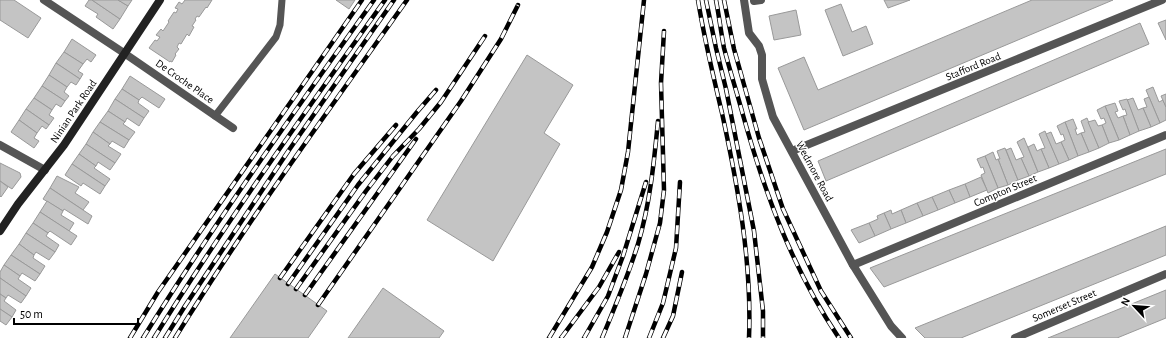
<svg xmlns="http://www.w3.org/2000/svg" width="1166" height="338" font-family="'Alegreya Sans',sans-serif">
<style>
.building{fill:#c4c4c4;stroke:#999}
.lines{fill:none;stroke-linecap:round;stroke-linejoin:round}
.lane{stroke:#555;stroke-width:7}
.street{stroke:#555;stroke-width:8}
.secondary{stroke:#222;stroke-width:8}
.rail-casing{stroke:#000;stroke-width:4.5}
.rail{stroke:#fff;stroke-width:3;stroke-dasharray:9;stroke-linecap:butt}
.labels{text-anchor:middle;stroke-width:3;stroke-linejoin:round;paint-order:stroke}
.street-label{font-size:11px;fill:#000;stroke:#fff}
</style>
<rect width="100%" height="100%" fill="#fff"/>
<g class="building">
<path d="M0,0H14L41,18L28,38L0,20Z"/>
<path d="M89,0H92L120,19L113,29L96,17L98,14L85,6Z"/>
<path d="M92,0H118L128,6L120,19Z"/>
<path d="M118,0H132L128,6Z"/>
<path d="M185,0H212L207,8L206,7L199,17L197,16L195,19L196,20L192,26L194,27L189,36L187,34L181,44L179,43L177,47L179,49L175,54L176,55L172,62L170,61V62L149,48L155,40L157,41L160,37L156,35L161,29L163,31L169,22L168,21L174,12L176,13L178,9L175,8L179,2L182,4Z"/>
<path d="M336,0H355L349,9Z"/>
<path d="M884,0H910L888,8Z"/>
<path d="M1032,0H1113L804,130L778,68L804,57L818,90Z"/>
<path d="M841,4L852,32L866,26L873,44L843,56L825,10Z"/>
<path d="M796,10L801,35L774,40L769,16Z"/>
<path d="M1166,20V40L1158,23Z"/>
<path d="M1140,23L1149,44L826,181L818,161Z"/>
<path d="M72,39L96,55L91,62L87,59L83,64L64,52Z"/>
<path d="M64,52L83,64L78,71L83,74L80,79L56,63Z"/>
<path d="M527,55L573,85L544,133L560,144L493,261L427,220Z"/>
<path d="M56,63L80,79L76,85L71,82L67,87L49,75Z"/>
<path d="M49,75L67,87L64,92L69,96L65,101L42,86Z"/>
<path d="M130,76L165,99L159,108L142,97L139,100L122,89Z"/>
<path d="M42,86L65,101L61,107L56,104L52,110L34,98Z"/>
<path d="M1153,87L1159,102L1163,100L1166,107V120L1160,123L1146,90Z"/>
<path d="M122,89L139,100L138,103L149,111L144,118L115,99Z"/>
<path d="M1166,94V107L1161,96Z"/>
<path d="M1149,97L1160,123L1151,127L1143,108L1147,107L1144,99Z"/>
<path d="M34,98L52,110L49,115L54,118L49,125L26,109Z"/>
<path d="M1133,98L1138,110L1143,108L1151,127L1139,131L1127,100Z"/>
<path d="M115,99L144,118L139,126L127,118L125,122L108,111Z"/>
<path d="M1127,99L1139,131L1130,135L1123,116L1127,115L1125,109L1123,110L1119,101Z"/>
<path d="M1115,103L1118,111L1115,112L1118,118L1123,116L1130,135L1119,140L1105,106Z"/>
<path d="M1105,106L1119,140L1109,143L1102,125L1106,123L1104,118L1101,119L1097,110Z"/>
<path d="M26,109L49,125L46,129L42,126L37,133L19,120Z"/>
<path d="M108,111L125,122L123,124L135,132L129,140L100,122Z"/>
<path d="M1087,118L1099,148L1089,152L1081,133L1085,132L1081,121Z"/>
<path d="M1073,119L1077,129H1075L1077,135L1081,133L1089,152L1078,156L1065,122Z"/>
<path d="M19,120L37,133L34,138L39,141L34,148L11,132Z"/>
<path d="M1095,120L1098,126L1102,125L1109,143L1099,148L1088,122Z"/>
<path d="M100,122L129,140L124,148L112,141L110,144L93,132Z"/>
<path d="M1065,122L1078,156L1069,160L1061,142L1065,140L1063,134L1061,135L1057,126Z"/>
<path d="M1045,131L1059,164L1049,168L1041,149L1045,148L1039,134Z"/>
<path d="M93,132L110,144L108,146L121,154L115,163L86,144Z"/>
<path d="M1051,132L1056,144L1061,142L1069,160L1059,164L1046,134Z"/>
<path d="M1024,138L1038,172L1029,176L1021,158L1024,157L1017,142Z"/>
<path d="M86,144L115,163L110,170L98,162L96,166L79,154Z"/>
<path d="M1034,144L1037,151L1041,149L1049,168L1038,172L1028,147Z"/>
<path d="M1005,148L1018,180L1008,185L998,159H1000L997,151Z"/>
<path d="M1011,148L1016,160L1021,158L1029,176L1018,180L1006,150Z"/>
<path d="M1166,149V174L884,287L870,268Z"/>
<path d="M993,152L996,160L998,159L1008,185L998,188L985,156Z"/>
<path d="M79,154L96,166L94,168L110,179L105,186L72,164Z"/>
<path d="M985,156L998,188L988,193L981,175L985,173L983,167L981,168L977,159Z"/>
<path d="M0,163L20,173L21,177L12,189L0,181Z"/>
<path d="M72,164L105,186L100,194L83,183L81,186L65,175Z"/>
<path d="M57,176L79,187L75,193L89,202L83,210L50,188Z"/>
<path d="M981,177L987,190L970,197L965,184Z"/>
<path d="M0,181L8,187L1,197L0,196Z"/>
<path d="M965,184L970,197L955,203L949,190Z"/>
<path d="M50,188L92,216L88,224L64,209L63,211L43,199Z"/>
<path d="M949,190L955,203L938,210L932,197Z"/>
<path d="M932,197L938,210L923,216L917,203Z"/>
<path d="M47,201L63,211L61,215L74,223L69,231L40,212Z"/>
<path d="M917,203L923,216L906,223L901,210Z"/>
<path d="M891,210L892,214L901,210L906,223L891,229L884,213Z"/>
<path d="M40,212L77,236L71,245L50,231L48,233L33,223Z"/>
<path d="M884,213L891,229L875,236L869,223L878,219L877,216Z"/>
<path d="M33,223L48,233L46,236L59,245L55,252L26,233Z"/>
<path d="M869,223L875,236L859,243L851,230Z"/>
<path d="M1166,226V255L961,338H925L915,328Z"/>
<path d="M26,233L55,252L49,260L36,252L34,255L19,244Z"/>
<path d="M19,244L34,255L33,258L45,266L40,274L11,255Z"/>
<path d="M11,255L40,274L35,281L22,273L20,276L4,265Z"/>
<path d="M4,265L20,276L18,279L31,288L26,296L0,278V272Z"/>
<path d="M275,274L327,311L308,338H230Z"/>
<path d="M0,278L26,296L21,303L8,295L6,298L0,294Z"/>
<path d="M383,288L444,331L439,338H348Z"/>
<path d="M1166,290V318L1117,338H1048Z"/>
<path d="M0,294L6,298L4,301L16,310L12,317L0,309Z"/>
<path d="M0,309L12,317L6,325L0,321Z"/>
</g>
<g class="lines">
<path class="lane" d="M215,116L276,37L280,25L282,0"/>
<g class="street">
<path d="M44,0L124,53L233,128"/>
<path d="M744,0L749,33L759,46L762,55V79L773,117L853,265L891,326L902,338"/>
<path d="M754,1L761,0"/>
<path d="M0,145L45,170"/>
<path d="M792,151L1162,0"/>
<path d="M853,265L1166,135"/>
<path d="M1015,338L1166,274"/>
</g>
<path class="secondary" d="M0,231L18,204L64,145L160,0"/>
<defs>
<g id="rail">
<path d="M698,0C704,38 713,75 722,113C738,187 752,262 749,338"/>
<path d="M706,0L716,48L726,89L754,231L763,311V338"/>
<path d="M716,0C719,16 721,32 724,48C730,71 737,93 743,115C765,194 793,270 839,338"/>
<path d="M724,0L734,49L759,138L783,209L821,291L851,338"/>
<path d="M280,278L354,174L396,125"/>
<path d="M288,284L358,185L417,112L436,90"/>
<path d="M296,289L366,191L393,156L419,129L441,102L485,36"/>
<path d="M305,295L416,139"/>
<path d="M318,305L461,101L501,39L518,5"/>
<path d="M130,338L158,292L362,0"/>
<path d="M143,338C215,222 295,111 374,0"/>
<path d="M154,338C226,222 306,111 385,0"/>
<path d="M165,338L185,306L289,150L394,0"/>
<path d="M175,338C247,222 328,111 407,0"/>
<path d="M549,338L592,267L607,232L621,190L628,152L644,0"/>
<path d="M561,338L599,287L619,252"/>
<path d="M584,338L608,296L623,256L646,182"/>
<path d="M602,338C615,307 628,276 638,244C650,204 654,162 658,121"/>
<path d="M625,338L646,274L660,223L664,190L661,83L664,31"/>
<path d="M649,338L663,303L676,248L680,182"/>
<path d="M663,338L673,316L682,272"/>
</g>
</defs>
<use href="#rail" class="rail-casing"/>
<use href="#rail" class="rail"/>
</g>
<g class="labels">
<g class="street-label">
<text transform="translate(973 66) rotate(-22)" y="4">Stafford Road</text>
<text transform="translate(185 81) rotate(35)" y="4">De Croche Place</text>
<text transform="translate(73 111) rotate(-56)" y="4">Ninian Park Road</text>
<text transform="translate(815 171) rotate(62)" y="4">Wedmore Road</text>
<text transform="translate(1005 190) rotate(-23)" y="4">Compton Street</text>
<text transform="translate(1064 305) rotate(-23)" y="4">Somerset Street</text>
</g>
</g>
<g transform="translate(1134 306) rotate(296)" stroke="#ffffff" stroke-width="3" paint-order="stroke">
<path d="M0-3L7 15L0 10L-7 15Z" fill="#000000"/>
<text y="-6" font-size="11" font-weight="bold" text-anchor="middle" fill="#000000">N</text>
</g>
<path d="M14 318v6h124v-6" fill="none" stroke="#000000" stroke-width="2"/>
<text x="20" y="318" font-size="12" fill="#000000" stroke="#ffffff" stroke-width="3" paint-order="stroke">50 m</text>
</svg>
